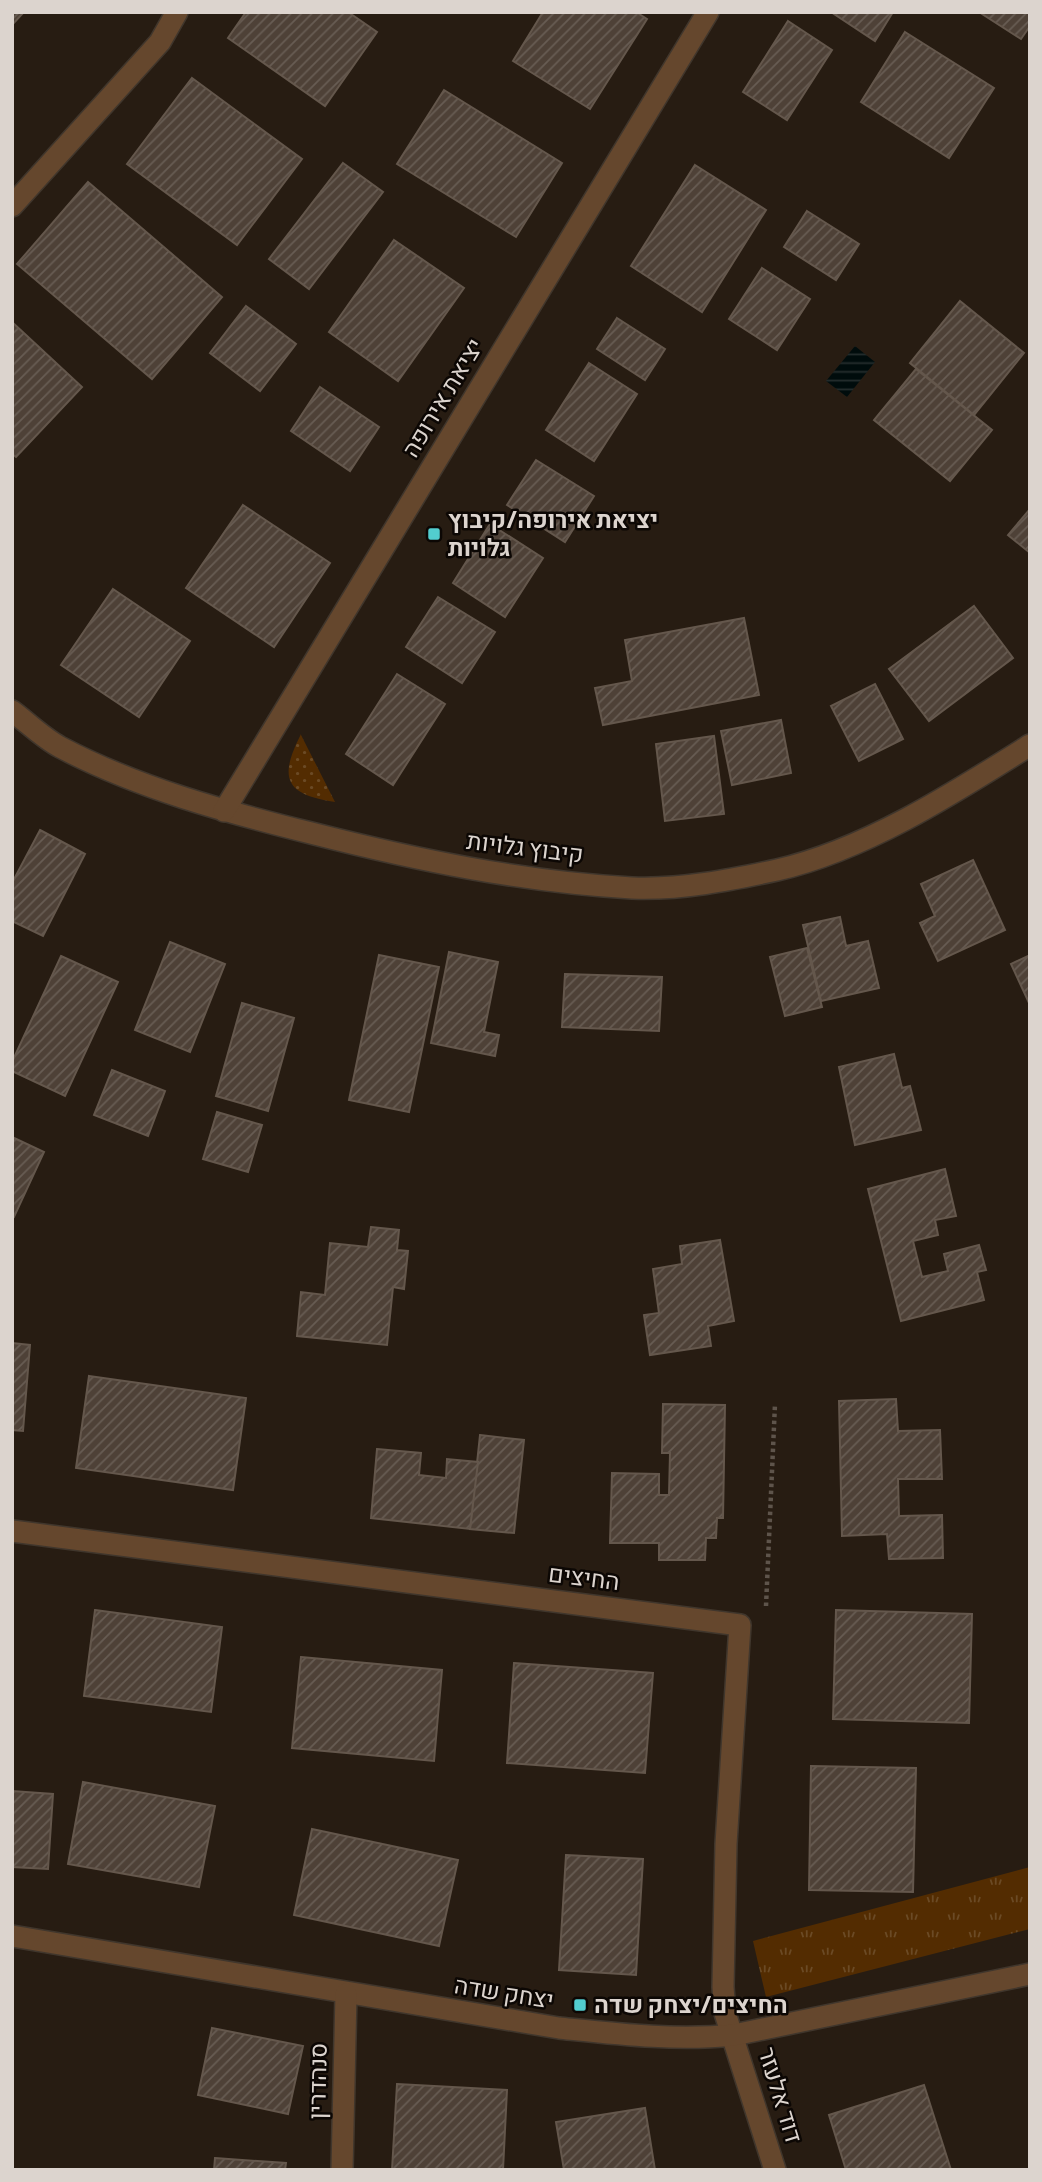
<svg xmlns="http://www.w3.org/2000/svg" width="1042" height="2182" font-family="Commissioner,Heebo,sans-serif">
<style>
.grass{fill:url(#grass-tufts)}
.park{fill:url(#park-dots)}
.water{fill:url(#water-rules)}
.building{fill:url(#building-hatch);stroke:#64574c;stroke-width:2}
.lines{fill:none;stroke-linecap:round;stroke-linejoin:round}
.street-casing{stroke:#40362c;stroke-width:24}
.path{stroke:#5e544b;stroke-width:4.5;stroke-dasharray:3.5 3.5;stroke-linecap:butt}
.street{stroke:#65472d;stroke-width:21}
.poi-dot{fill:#52cdcf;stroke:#0c0704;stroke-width:2.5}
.labels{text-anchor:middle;stroke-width:5;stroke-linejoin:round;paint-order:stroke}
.street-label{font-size:24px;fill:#dcd4ce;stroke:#0c0704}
.poi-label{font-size:24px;font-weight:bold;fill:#dcd4ce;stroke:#0c0704;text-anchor:start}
</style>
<defs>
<pattern id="grass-tufts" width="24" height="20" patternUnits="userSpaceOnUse" patternTransform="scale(1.75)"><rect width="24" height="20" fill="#532c01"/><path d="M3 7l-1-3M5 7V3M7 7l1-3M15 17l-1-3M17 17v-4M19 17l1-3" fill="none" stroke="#6b4a25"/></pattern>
<pattern id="park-dots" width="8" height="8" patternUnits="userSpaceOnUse" patternTransform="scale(1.75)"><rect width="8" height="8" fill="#532c01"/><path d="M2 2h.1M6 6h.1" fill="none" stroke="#6b4a25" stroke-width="1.8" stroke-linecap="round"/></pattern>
<pattern id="water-rules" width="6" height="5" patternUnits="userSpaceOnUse" patternTransform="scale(1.75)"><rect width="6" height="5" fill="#000c0c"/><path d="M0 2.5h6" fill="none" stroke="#252e2e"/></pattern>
<pattern id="building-hatch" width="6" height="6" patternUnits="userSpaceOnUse" patternTransform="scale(1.75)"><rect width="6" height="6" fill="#4e4137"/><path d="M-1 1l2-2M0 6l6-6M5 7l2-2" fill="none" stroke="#675c53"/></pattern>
</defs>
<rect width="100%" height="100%" fill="#271c12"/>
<path class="grass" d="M1030,1867V1929L766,1997L753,1941Z"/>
<path class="park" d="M301,734V735L335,802C284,794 279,778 301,734Z"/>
<path class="water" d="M855,346L875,362L847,397L826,381Z"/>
<g class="building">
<path d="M12,12H24L12,25Z"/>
<path d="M246,12H348L377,32L325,106L228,38Z"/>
<path d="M543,12H636L647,19L590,109L513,61Z"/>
<path d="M831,12H893L875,41Z"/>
<path d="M979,12H1030V26L1021,39Z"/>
<path d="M788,21L832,50L787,120L743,92Z"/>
<path d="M905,32L994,88L949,158L861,102Z"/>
<path d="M192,78L302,159L237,245L127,164Z"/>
<path d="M444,90L562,163L516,237L397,164Z"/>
<path d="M343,163L383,192L309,289L269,259Z"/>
<path d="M695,165L766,210L702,312L631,266Z"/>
<path d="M88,182L222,297L152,379L17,264Z"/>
<path d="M807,211L859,244L836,280L784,247Z"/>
<path d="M394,240L464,288L398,381L329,332Z"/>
<path d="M762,268L810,299L777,350L729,319Z"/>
<path d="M960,301L1024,353L974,415L910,363Z"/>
<path d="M246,306L296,344L260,391L210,353Z"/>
<path d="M617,318L665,349L645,380L597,349Z"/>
<path d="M12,322L82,387L16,457L12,454Z"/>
<path d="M589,363L637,394L594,461L546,430Z"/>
<path d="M916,369L992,430L950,481L874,420Z"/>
<path d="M320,387L379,427L350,471L291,431Z"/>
<path d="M536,460L594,496L565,542L507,505Z"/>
<path d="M243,505L330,563L274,647L186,588Z"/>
<path d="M1030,509V553L1008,535Z"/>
<path d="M490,524L543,558L505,617L453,583Z"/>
<path d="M113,589L190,641L139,717L61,665Z"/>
<path d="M438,597L495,632L462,683L406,647Z"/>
<path d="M974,606L1013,658L929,721L889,669Z"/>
<path d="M744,618L759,695L603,725L595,688L632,681L625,640Z"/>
<path d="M397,674L445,704L393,785L346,754Z"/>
<path d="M875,684L903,739L859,761L831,706Z"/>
<path d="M781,720L791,773L732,785L721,731Z"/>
<path d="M714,736L724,814L665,821L656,744Z"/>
<path d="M40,830L85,854L43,936L12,921V883Z"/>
<path d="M973,860L1005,930L938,961L920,923L935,916L921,884Z"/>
<path d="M840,917L846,946L868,941L879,988L821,1001L803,925Z"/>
<path d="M170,942L225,964L190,1052L135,1030Z"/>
<path d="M807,948L822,1007L785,1016L770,957Z"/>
<path d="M449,952L498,962L484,1032L499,1035L495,1056L431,1043Z"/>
<path d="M379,955L439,967L409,1112L349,1100Z"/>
<path d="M1030,955V1005L1011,964Z"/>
<path d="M61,956L118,982L65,1096L12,1071V1062Z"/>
<path d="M565,974L662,977L659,1031L562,1027Z"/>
<path d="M242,1003L294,1018L268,1111L216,1096Z"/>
<path d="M894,1054L902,1088L910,1086L921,1130L855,1145L839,1067Z"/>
<path d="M112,1070L165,1091L148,1136L94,1115Z"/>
<path d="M217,1112L262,1125L248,1172L203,1159Z"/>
<path d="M12,1137L44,1152L14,1217L12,1216Z"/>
<path d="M945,1169L956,1216L935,1220L938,1235L913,1241L922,1277L948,1271L944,1254L979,1245L986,1270L977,1272L984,1300L901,1321L868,1189Z"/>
<path d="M371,1227L399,1230L397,1250L408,1251L404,1289L393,1287L387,1345L297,1336L301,1292L325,1295L330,1243L368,1247Z"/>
<path d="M720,1240L734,1321L708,1326L711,1346L650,1355L644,1315L659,1313L653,1269L682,1264L680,1246Z"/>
<path d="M12,1343L30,1345L23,1431L12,1430Z"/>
<path d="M89,1376L246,1398L233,1490L76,1468Z"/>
<path d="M896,1399L898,1431L940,1430L942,1479H898L899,1516L942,1515L943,1558L889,1559L887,1534L842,1536L839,1401Z"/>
<path d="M663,1404L725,1405L723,1518H717L716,1538H706L705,1560H659V1543H610L612,1473L659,1474V1495H669L670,1453H662Z"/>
<path d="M480,1435L524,1440L514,1533L470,1529Z"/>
<path d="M377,1449L421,1453L419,1475L446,1478L447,1459L478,1462L470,1529L371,1518Z"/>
<path d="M95,1610L222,1627L211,1712L84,1696Z"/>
<path d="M836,1610L972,1614L969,1723L833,1719Z"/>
<path d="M301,1657L442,1670L434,1761L292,1748Z"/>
<path d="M514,1663L653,1673L645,1773L507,1763Z"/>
<path d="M811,1766L916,1768L913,1892L809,1890Z"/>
<path d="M83,1782L215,1806L199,1887L68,1864Z"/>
<path d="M12,1791L53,1794L48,1869L12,1867Z"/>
<path d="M312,1829L458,1860L439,1946L294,1915Z"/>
<path d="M566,1855L643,1859L636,1975L559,1970Z"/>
<path d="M212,2028L303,2046L288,2114L198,2095Z"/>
<path d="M397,2084L507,2090L503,2170H392Z"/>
<path d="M924,2085L951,2170H846L829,2115Z"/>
<path d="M645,2108L655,2170H564L556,2122Z"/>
<path d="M215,2158L286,2163L285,2170H214Z"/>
</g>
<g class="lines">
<defs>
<g id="street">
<path d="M12,206L160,42L177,12"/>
<path d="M12,711C27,722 43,738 60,747C138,788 226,812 311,833C417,860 523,882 632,888C681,890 730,880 777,870C865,850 954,793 1030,745"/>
<path d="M224,811L708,12"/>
<path d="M12,1531L740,1625L726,1844L723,1987L725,2013L775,2170"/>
<path d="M12,1936L559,2028C617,2034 675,2041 734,2035L1030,1974"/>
<path d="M342,2170L346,1994"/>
</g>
</defs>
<use href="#street" class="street-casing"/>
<path class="path" d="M766,1606L775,1404"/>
<use href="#street" class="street"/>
</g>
<g class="poi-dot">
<rect x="427" y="527" width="14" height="14" rx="3.5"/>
<rect x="573" y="1998" width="14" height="14" rx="3.5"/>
</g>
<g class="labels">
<g class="street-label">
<text transform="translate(443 398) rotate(-59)" y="8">יציאת אירופה</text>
<text transform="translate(525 848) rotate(7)" y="8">קיבוץ גלויות</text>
<text transform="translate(584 1578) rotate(7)" y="8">החיצים</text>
<text transform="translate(504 1993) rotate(9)" y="8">יצחק שדה</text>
<text transform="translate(318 2081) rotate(-89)" y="8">סנהדרין</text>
<text transform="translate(780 2095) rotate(73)" y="8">דוד אלעזר</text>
</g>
<g class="poi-label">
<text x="448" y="528">יציאת אירופה/קיבוץ<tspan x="448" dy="28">גלויות</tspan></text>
<text x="594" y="2013">החיצים/יצחק שדה</text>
</g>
</g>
<rect width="1042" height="2182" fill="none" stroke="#dcd4ce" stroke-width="28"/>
</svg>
